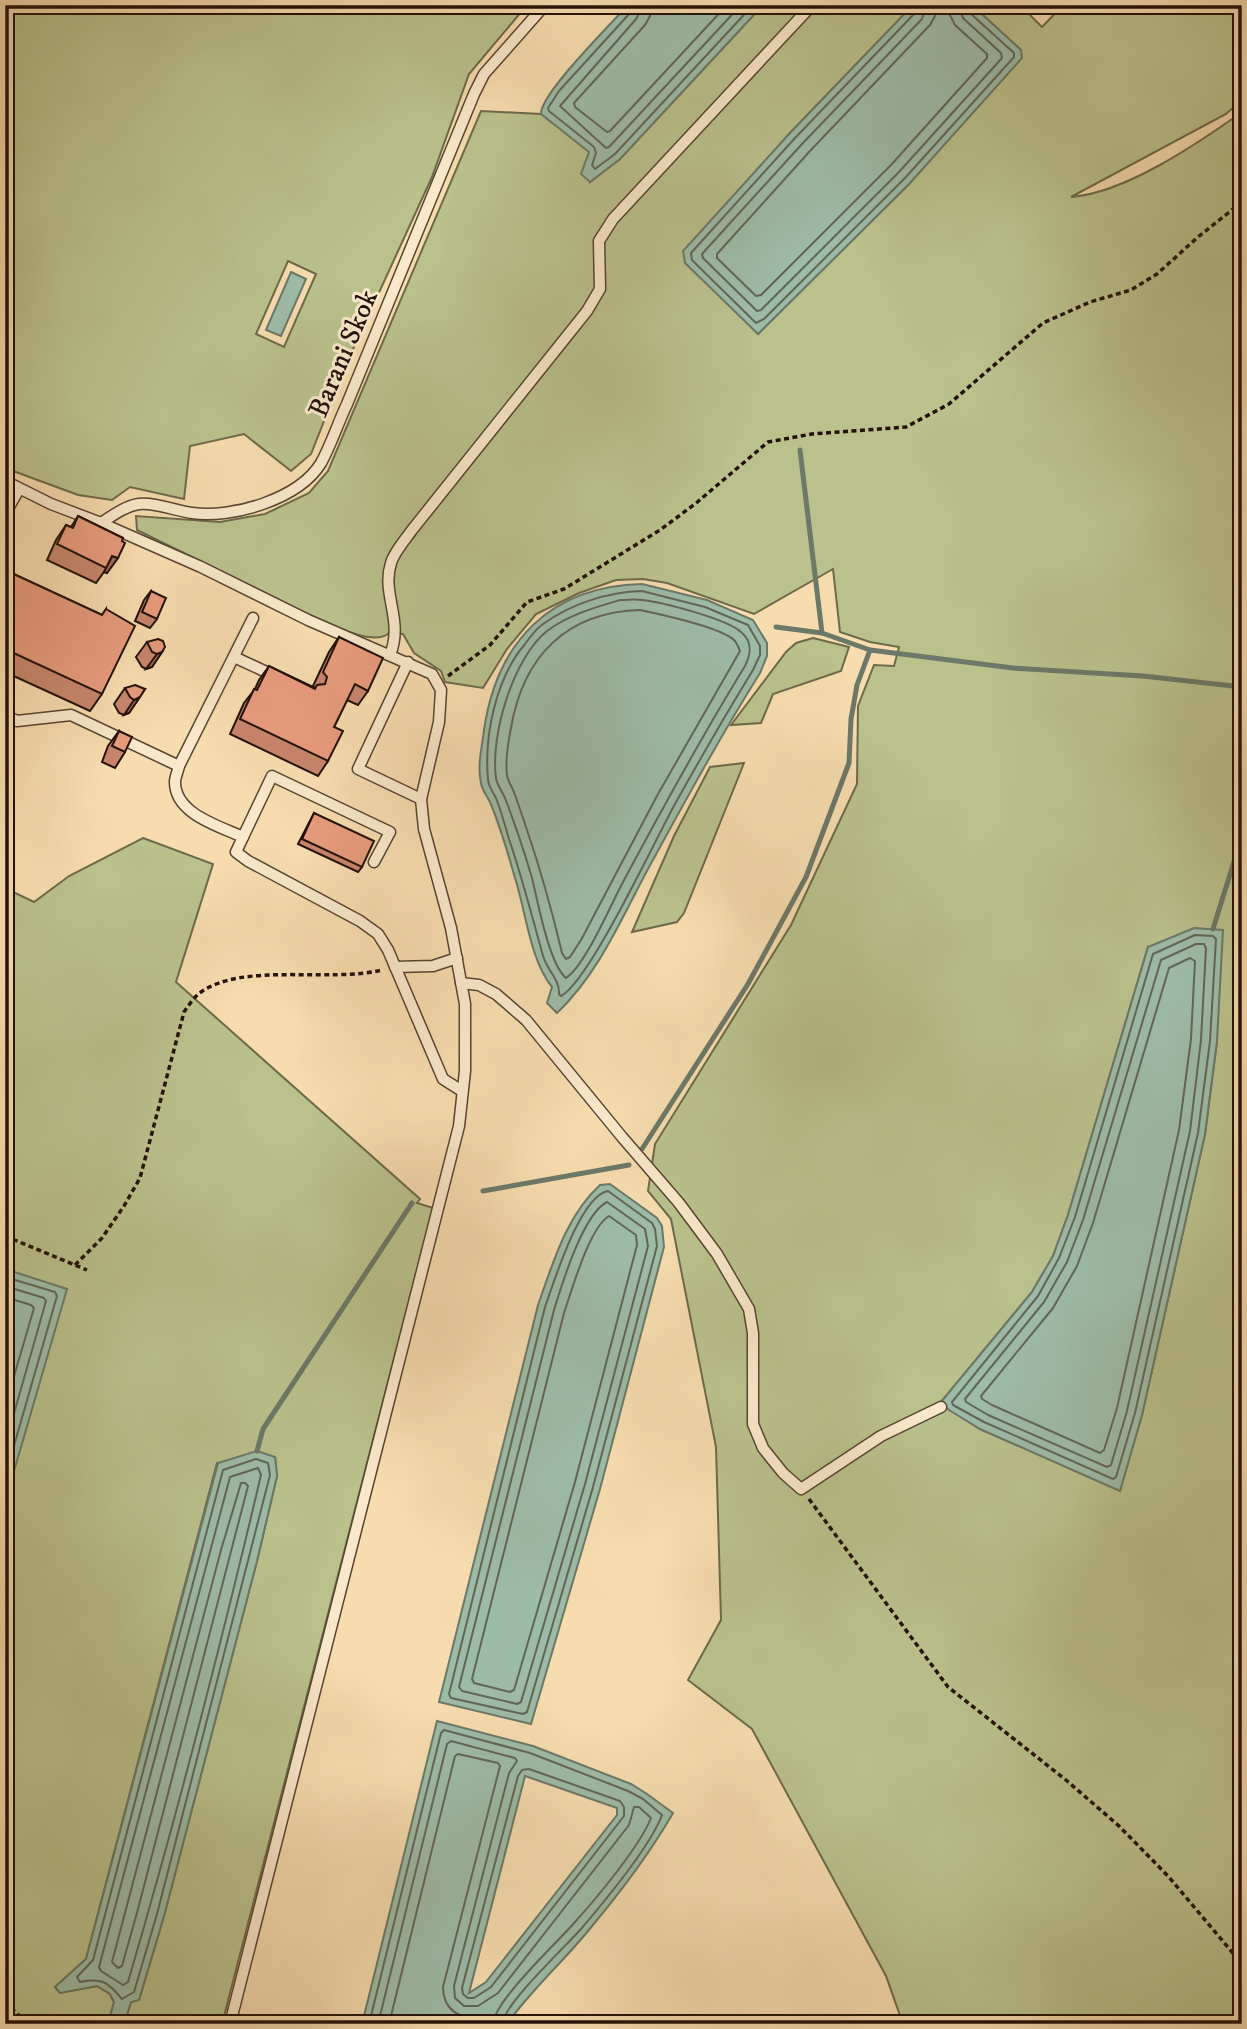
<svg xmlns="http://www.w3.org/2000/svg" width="1247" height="2029" font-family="'IM FELL DW Pica',serif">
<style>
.green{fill:#bac18d;stroke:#6e694a;stroke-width:2;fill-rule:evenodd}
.water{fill:#9dbca8;stroke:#6c7868;stroke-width:2;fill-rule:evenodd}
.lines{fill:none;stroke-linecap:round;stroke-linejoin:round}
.shore{stroke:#606658;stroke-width:2}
.stream{stroke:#6c7868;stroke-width:5}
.lane-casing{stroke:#584432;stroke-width:13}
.path{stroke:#231108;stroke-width:3.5;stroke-dasharray:5 3.5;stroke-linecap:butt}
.lane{stroke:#f9e8cb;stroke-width:10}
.wall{fill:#c7856c;stroke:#231108;stroke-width:2}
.shaded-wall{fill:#a26c58;stroke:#231108;stroke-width:2}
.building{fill:#e79b7d;stroke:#231108;stroke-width:2}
.labels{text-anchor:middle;stroke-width:6;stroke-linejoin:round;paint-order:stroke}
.street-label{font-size:28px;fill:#231108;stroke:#f9e8cb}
</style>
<rect width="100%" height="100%" fill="#f6dcaf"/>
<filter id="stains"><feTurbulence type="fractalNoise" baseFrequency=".00286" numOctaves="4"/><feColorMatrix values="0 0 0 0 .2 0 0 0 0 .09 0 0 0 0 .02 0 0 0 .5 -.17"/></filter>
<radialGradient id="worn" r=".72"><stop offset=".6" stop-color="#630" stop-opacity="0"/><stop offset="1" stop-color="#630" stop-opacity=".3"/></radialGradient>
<g class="green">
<path d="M5,5H527L469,74L432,177L349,358L311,454L291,471L244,434L190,446L184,499L130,487L112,500L78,495L5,468ZM288,261L316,274L284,347L256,334Z"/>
<path d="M763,5H913L790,133L684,251L758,334L910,183L1021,50L972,5H1020L1042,27L1063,5H1242V100L1226,114L1071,197C1125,193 1197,144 1242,112V2024H903L886,1976L752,1729L688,1680L721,1620L716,1447L671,1219L648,1191L655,1144L791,925L857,784L858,706L874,665L894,666L899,647L870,642L840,632L833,569L754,614L667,583L643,579L616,580L579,593L536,614L507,649L483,688L445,682L441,671L414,653L403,634L389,633C374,647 333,625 316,618L137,530L136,516L220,522L265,514L309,493L328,471L481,111L541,114L590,152V182L620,159ZM1148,947L1217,1041L1205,1134L1142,1415L1120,1490L980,1429L941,1402L1032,1292L1053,1256L1068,1215Z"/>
<path d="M813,638L849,647L841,671L773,694L761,723L731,725L786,652L796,643Z"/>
<path d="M744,763L684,913L677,922L632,932L674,836L710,767Z"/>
<path d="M143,838L213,864L176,982L420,1199L417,1203L433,1208L222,2024H124L131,2002L139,2000L164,1916L257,1561L277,1476L275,1457L217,1463L86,1959L55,1987L60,1993L97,1986L110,1994L114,2002L108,2024H5V888L34,902L69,876Z"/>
</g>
<g class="water">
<path d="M628,5H763L620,159L590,182L581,174L589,152L541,114C540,94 611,24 628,5Z"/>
<path d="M913,5H972L1021,50L1022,58L910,183L758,334L685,263L683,251L790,133Z"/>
<path d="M291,272L306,279L281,336L266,330Z"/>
<path d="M642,584L707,600L753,620L767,643V656L760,673C720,737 684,803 648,869C621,919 599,973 557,1013L547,1003L552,987C530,960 526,912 515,878C508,853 500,826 490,802C487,796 482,790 481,783C477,766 482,747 484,730C497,641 551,586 642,584Z"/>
<path d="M1194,928L1223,930L1217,1041L1205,1134L1142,1415L1120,1491L980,1429L949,1410L941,1402L1032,1292L1053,1256L1068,1215L1148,947Z"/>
<path d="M610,1184L657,1218L662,1226L664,1247L600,1489L531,1724L439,1702L538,1305C553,1263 566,1216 600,1185Z"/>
<path d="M5,1269L67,1289L5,1502Z"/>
<path d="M257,1451L275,1457L277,1476L257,1561L164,1916L139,2000L131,2002L124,2024H108L114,2002L110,1994L97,1986L60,1993L55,1987L86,1959L218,1463Z"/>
<path d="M437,1721L533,1746L631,1784L647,1794L673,1813C649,1855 619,1894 588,1931C562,1963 531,1990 507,2024H362ZM525,1776L617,1808V1815L486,1982L469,1993Z"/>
</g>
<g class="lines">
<g class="shore">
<path d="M632,5L630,13L559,91L548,108L549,111L594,147L596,153L592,165L595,169L615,154L753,5"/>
<path d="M641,5L637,18L560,106L606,148L609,147L741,5"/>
<path d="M652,5L650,16L645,25L574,103L575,107L607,132L610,131L727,5"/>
<path d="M917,5L915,13L795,138L691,253L692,260L756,323L764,319L905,178L1014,57V53L970,13L968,5"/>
<path d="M926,5L922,19L802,144L702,254L703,258L757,311L761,310L899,172L1002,58L1001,53L963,18L959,5"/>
<path d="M937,5L935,16L930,25L810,151L717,254V258L756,296L761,295L891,165L987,58V54L955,25L950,15L949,5"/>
<path d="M642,591L705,607L748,625L760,646V655L753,670C726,714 700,759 675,804C655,840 589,982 561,996L559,994C560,980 547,970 543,956C532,916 522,877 509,839C505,825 501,811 496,798C493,792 488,786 488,779C484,735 496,678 525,644C530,637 536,629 543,624C571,604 607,592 642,591Z"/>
<path d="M620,600C628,600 635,599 642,600C662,602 727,619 741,632C753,642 751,654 745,666C702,736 662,809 623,882C611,904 585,966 566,978C549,964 538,902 532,878C524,851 515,824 505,798C502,791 497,785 496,778C490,736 513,658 547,631C568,615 596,607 620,600Z"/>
<path d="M640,610C659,614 723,628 735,641C737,644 739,648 740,651L658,794L581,940L570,957L566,959L562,953C552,911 541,871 527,830C523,818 519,806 515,795C513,788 508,782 507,775C505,760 508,743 511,728C523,657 566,612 640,610Z"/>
<path d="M1195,935L1213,936L1216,939L1210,1041L1198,1133L1135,1413L1116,1477L1113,1479L984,1422L953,1405L952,1402L1038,1296L1059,1258L1075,1217L1153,954Z"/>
<path d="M1196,944H1204L1206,948L1201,1040L1190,1131L1127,1411L1111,1465L1107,1467L988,1415L966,1402L965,1399L1044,1302L1067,1262L1083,1220L1161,960Z"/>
<path d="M1190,958L1195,961L1191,1039L1179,1130L1117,1408L1104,1450L1100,1453L992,1405L982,1399L981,1396L1053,1308L1077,1266L1093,1223L1169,968Z"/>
<path d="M608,1191L652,1223L655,1229L657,1246L593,1487L527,1712L523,1714L451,1698L449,1694L545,1307C554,1282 580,1196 608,1191Z"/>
<path d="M607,1202L645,1229L648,1246L585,1484L521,1702L517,1704L462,1691L459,1687L554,1310C562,1284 583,1214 607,1202Z"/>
<path d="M609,1216L636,1235L637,1245L575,1482L514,1690L510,1692L474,1683L472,1679L564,1313C572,1290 589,1228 609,1216Z"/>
<path d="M5,1277L55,1292L57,1296L5,1477"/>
<path d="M5,1286L44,1298L46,1301L5,1445"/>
<path d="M5,1297L31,1305L34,1308L5,1407"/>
<path d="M256,1459L268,1463L270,1475L157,1914L134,1992L122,1999C107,1981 102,1978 80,1982L77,1977L93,1960L223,1470Z"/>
<path d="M258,1468L261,1475C221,1645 177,1815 128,1982L123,1985L101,1971L99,1967L230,1477Z"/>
<path d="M241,1483H245L248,1486L138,1909L122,1966L118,1968L112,1962L221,1550Z"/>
<path d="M529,1769L620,1801L624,1807V1816L491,1987L474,1998H468L463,1994L462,1988L518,1776L522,1770Z"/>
<path d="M369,2024L441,1733L444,1730L530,1753L628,1791L643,1799L662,1815C650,1847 604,1902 581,1929C565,1947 504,2004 502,2024"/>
<path d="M378,2024L447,1744L451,1741L515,1758L517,1761L509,1773L454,1986L455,1998L464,2006H478L498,1993L629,1825L634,1807H639L651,1818C640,1846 596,1899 574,1923C557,1943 494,2001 493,2024"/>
<path d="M389,2024L455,1756L458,1754L498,1763L500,1766L443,1987C443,2010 459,2019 480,2017L482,2024"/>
</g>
<g class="stream">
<path d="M800,450L822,633"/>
<path d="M776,627L822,633L870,650L1013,668L1143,676L1242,687"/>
<path d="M1213,929L1242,836"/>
<path d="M642,1149L748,984L806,877L849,763L851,719L857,685L870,650"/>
<path d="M483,1191L629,1165"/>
<path d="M257,1451L263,1429L412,1203"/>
</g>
<defs>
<g id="lane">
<path d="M5,481L51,504L101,523C112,516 125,506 139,504C155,502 176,511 192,513C232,519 299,499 321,463C331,445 338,423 347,404L474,94L484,74L545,5"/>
<path d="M5,514L19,489"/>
<path d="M101,523L201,567L308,620L432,674L441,690L439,722L421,799L424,829L451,928L465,1004V1071L459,1126L230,2024"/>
<path d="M390,655C404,620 381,594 391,563C394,552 405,540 412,530L587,311L600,289L599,241L613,219L812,5"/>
<path d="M234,657L275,676"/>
<path d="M408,662L358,769L421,799"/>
<path d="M5,715L17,721L71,715L179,766C178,771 175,777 175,782C175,814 219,826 243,837L272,776L390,832L374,862"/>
<path d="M179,766L253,618"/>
<path d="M243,837L236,852L248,861L360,921L378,934L388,950L443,1079L462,1091"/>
<path d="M395,967L433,966L457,958"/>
<path d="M461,983L479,985L496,994L526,1020L622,1137L679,1203L717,1254L749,1309L753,1333V1424L763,1448L783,1473L801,1489L881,1436L941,1407"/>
</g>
</defs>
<use href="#lane" class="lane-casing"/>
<g class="path">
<path d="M448,676L490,645L527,602L564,589L660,530L695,504L768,442L812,434L906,427L949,404L1043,323L1090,302L1131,290L1157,274L1198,237L1242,202"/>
<path d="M5,1236L87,1270"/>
<path d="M75,1265L102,1238L124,1206L140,1178L184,1012C189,1005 194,997 201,992C244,962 330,983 382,970"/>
<path d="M809,1499L948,1687L1066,1780L1119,1826L1168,1876L1242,1964"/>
<path d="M5,2002L28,2024"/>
</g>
<use href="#lane" class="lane"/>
</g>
<g class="wall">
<path d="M78,516L123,538L107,573L104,572L96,583L47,560L56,540L66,525L71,527Z"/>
<path d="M5,570L102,615L106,609L102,694L90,711L5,672Z"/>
<path d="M151,591L157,619L150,628L135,621L144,600Z"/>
<path d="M339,637L368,691L358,705L347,700L334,727L328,761L318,776L230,734L244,703L255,689L259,680L269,666L315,688L313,686L329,652Z"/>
<path d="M147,642L162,652L152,667L146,669L142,667L136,657Z"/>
<path d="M125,688L145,689L129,713L124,715L119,713L114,704Z"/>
<path d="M119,731L125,752L115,768L102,762L108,746Z"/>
<path d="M314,813L362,867L358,872L298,844Z"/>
</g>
<g class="shaded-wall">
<path d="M112,556L118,558L107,573L104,572Z"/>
<path d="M162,652L152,667L146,669L157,654Z"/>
<path d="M140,697L129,713L124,715L134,700Z"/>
</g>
<g class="building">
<path d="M78,516L123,538L122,541L125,543L118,558L112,556L106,568L57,544L66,525L73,528Z"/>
<path d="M5,570L102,615L106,609L135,626L102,694L5,649Z"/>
<path d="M151,591L166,598L157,619L142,612Z"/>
<path d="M339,637L383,658L368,691L355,684L334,727L343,731L328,761L240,719L254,689L257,690L269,666L315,689L317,685L325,684L327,677L323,672Z"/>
<path d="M158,639L163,641L165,647L162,652L157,654L152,652L147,642Z"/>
<path d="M135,685L145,689L140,697L134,700L130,697L125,688Z"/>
<path d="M119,731L132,737L125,752L112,746Z"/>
<path d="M314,813L374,841L362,867L302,839Z"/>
</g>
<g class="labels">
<g class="street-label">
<text transform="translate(342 353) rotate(-67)" y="10">Barani Skok</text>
</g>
</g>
<rect width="1247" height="2029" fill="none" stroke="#f6dcaf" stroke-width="28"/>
<rect x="7" y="7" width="1233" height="2015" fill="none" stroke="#231108" stroke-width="3.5"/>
<rect x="14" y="14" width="1219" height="2001" fill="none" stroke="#231108" stroke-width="2"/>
<rect width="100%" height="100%" filter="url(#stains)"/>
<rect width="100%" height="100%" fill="url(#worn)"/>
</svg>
